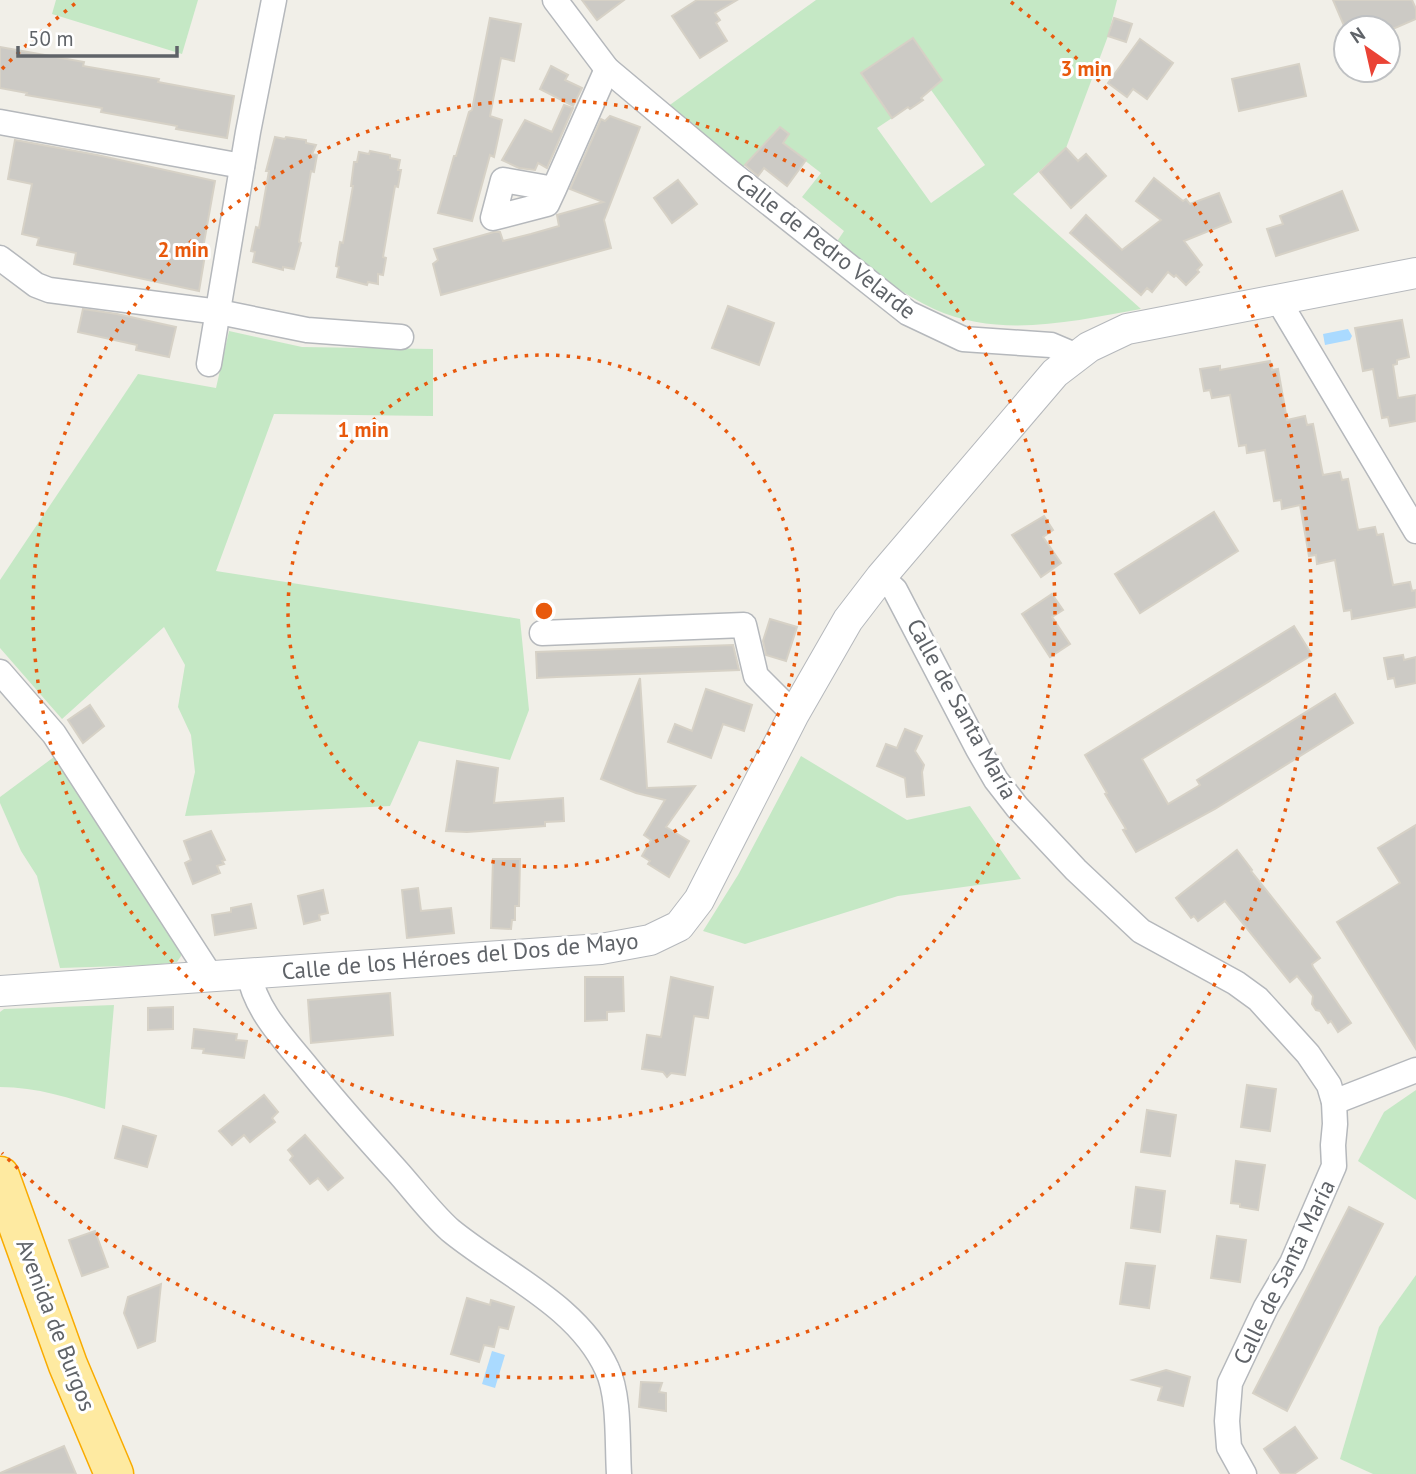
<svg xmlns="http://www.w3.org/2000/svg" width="1416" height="1474" font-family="'PT Sans',sans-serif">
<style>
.green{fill:#c5e8c5;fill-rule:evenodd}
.water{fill:#aadaff}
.building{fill:#cccac5;stroke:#d6d1c6;stroke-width:2}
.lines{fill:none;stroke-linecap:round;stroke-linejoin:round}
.minor-casing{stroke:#b5b8bc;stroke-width:27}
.tertiary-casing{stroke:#b5b8bc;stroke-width:32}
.trunk-casing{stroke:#f9ab00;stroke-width:41}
.minor{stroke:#fff;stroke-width:24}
.tertiary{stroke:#fff;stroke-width:30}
.trunk{stroke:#feeaa1;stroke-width:38}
.ring{fill:none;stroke:#e8590c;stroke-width:3.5;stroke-dasharray:3.5 7}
.labels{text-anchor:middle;stroke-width:6;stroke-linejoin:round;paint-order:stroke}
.street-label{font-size:23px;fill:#5f6368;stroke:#fff}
.centre{fill:#e8590c;stroke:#fff;stroke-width:3.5}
.ring-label{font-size:21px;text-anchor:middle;font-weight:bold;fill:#e8590c;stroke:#fff;stroke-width:6;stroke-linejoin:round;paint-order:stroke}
</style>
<rect width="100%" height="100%" fill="#f1efe8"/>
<g class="green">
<path d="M56,0H198L182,54L52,14Z"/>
<path d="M816,0H1117L1108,36L1066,148L1013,194L1141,309C1073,321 1001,339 934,309C899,293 867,266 836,243L844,231L802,197L821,173L773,136L741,169L667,107ZM913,39L942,80L931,90L985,165L931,203L877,128L892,118L861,73Z"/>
<path d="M229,331L302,347L433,349V416L274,414L216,571L520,619L529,710L510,760L419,741L390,806L185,816L195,772L191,735L178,707L185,665L164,627L62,719L0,648V580L138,374L216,388Z"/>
<path d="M58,754L181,948V956L177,962L154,965L60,968L37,876L21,851L0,803V797Z"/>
<path d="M801,756L907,820L970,806L1021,879L898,896L745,944L703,931L738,875Z"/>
<path d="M114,1005L105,1109C70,1098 37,1087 0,1087V1012L4,1009Z"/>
<path d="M1416,1090V1200L1358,1161L1384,1112Z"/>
<path d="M1416,1275V1474H1373L1340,1459L1379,1327Z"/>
</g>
<g class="water">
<path d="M1348,329L1352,336L1350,340L1325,345L1323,334Z"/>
<path d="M492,1351L505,1355L495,1388L482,1384Z"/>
</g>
<g class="building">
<path d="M582,0H624L597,20Z"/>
<path d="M697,0H737L715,13L720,20L716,23L727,41L700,58L672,16Z"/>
<path d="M1333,0H1412L1416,9V19L1395,28H1345Z"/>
<path d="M490,18L521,24L514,61L501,58L490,116L502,120L494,157L490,155L472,221L438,213L454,156H456L469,112L472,110Z"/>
<path d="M1114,18L1132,24L1126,42L1108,36Z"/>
<path d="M913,38L942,80L921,98L923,100L910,109L908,107L892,118L861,73Z"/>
<path d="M1140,39L1173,63L1147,99L1133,89L1127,97L1108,83Z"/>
<path d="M0,47L84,62L83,66L159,79L158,82L234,96L227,138L176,129L177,126L101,112L102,108L26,95L27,93L0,88Z"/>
<path d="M1299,64L1306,96L1239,111L1232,79Z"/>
<path d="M551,66L568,75L565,80L582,88L573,106L540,89Z"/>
<path d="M564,105L573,108L547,168L538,163L535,170L519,168L502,160L525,120L552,132Z"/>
<path d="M610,116L640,127L604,220L611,248L441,295L433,264L438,260L434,249L494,232H500L503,241L531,234L559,226L557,215L603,202L570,189L601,119L605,121Z"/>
<path d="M780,127L789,134L783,143L806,160L787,186L764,168L758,176L745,165Z"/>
<path d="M275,137L285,139L286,137L306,140V143L316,145L312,154L317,155L314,172L311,171L299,242L301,243L294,269L283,267V270L253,262L255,252L251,251L256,227L259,228L269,171H266Z"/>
<path d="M15,140L97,155L215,181L203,248L206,249L199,291L74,264L76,253L37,245L39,238L22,234L32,184L8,179Z"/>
<path d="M1066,148L1078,161L1086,154L1106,176L1071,208L1040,172Z"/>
<path d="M370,151L390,155V158L400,160L398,170H401L398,187L395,186L383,257L386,258L383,275L378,274V284L368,282L367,285L337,277L339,267L336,266L340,242L343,243L353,186H351L354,162H357L359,152L369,154Z"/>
<path d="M1154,178L1183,201L1186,199L1190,204L1219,193L1231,222L1184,241L1202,265L1197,270L1199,272L1186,285L1176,275L1174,277L1168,272L1152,292L1147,288L1141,295L1070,233L1086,215L1122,250L1161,220L1136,201Z"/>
<path d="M678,180L697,204L672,223L654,198Z"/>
<path d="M1342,191L1358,230L1276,256L1267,229L1283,224L1280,216Z"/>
<path d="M728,306L774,323L759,365L712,348Z"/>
<path d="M83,309L117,314L176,327L169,357L136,350L137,345L78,332Z"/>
<path d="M1402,320L1409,357L1397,360V364L1393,365L1398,398L1416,395V421L1390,426L1388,417L1382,418L1373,369L1363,371L1355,328Z"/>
<path d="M1270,361L1272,370L1278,369L1287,420L1305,416L1307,425L1313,424L1323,475L1340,472L1342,480L1348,479L1358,530L1375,527L1377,535L1383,534L1393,585L1410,582L1412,591L1416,590V607L1352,619L1351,610L1344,611L1335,560L1317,564L1316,555L1309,556L1300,505L1282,509L1281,500L1274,501L1265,450L1247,453L1246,445L1239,446L1230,395L1212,398L1210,390L1204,391L1200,369L1220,366V370Z"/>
<path d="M1214,512L1238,551L1140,613L1115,574Z"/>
<path d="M1044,516L1053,530L1043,537L1061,563L1041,577L1012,535Z"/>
<path d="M1052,594L1063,610L1052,617L1070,644L1050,657L1022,614Z"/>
<path d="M770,619L797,627L786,661L766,655L763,641Z"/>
<path d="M1294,626L1312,655L1142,759L1168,804L1200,785L1197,780L1335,694L1353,723L1215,809L1136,852L1123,830L1126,829L1105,794L1107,793L1085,755Z"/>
<path d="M733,645L739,670L557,677L537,678V675L536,652Z"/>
<path d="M1403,655L1404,660L1416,657V683L1396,687L1394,678L1388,679L1384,658Z"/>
<path d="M640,678L647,788L695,786L666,827L689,841L669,877L648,864L650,861L642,856L651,840L644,835L665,800L636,793L601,779Z"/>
<path d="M706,689L752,705L744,731L723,724L711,758L668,742L675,724L692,731Z"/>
<path d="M90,705L104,726L83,743L68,720Z"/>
<path d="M905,729L922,736L915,751L924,765L922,772L924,795L907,797L905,778L877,766L886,744L897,748Z"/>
<path d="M457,761L498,768L494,803L563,798L564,821L545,822V826L467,832L446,831Z"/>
<path d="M1416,825V1049L1337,922L1400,883L1378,848Z"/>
<path d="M211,831L225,860L222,861L224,864L217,866L220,873L193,884L185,863L191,860L184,841Z"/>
<path d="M1237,850L1252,870L1251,871L1320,958L1312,964L1313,967L1351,1023L1338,1032L1331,1021L1328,1023L1320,1011L1316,1010L1312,1004L1313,996L1297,976L1290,982L1225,901L1198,921L1194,916L1191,918L1176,898Z"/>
<path d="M493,859H520L519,906H515V920H512L511,929L491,928Z"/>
<path d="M418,888L421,911L451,908L454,933L407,938L402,890Z"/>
<path d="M323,890L328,913L319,915L320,920L304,924L298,896Z"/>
<path d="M251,904L256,928L215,935L212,915L231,912V908Z"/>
<path d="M585,977H623L624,1011L607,1012V1020L585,1021Z"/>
<path d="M671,977L713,987L708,1018L694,1016L685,1075L671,1073L667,1077L663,1072L642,1069L647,1035L661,1037Z"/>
<path d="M390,993L393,1035L311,1043L308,1000Z"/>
<path d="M173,1007V1029L148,1030V1008Z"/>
<path d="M194,1029L237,1034L236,1040L247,1041L244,1058L203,1053L204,1049L192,1048Z"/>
<path d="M1247,1085L1276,1089L1270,1131L1241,1127Z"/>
<path d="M264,1095L278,1112L272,1118L275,1122L250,1142L244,1135L232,1145L219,1131Z"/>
<path d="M1147,1110L1176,1115L1170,1156L1141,1152Z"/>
<path d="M123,1126L156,1136L147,1167L115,1158Z"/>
<path d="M305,1135L343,1178L328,1190L318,1178L310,1184L290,1160L293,1156L288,1150Z"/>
<path d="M1236,1161L1265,1165L1258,1210L1240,1207V1204L1231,1203Z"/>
<path d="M1136,1187L1165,1191L1160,1232L1131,1228Z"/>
<path d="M1349,1207L1383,1224L1287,1411L1253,1393Z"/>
<path d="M95,1231L108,1267L82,1276L69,1240Z"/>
<path d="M1217,1236L1246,1240L1240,1282L1211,1278Z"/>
<path d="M1126,1263L1155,1266L1149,1308L1120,1304Z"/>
<path d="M161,1284L155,1341L138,1348L124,1313L128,1297Z"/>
<path d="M467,1298L490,1305L491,1300L514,1307L508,1329L499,1327L494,1347L484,1345L479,1362L451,1354Z"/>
<path d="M1166,1370L1190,1377L1183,1406L1158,1400L1162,1387L1133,1380Z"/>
<path d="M641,1382L662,1383L659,1392L666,1393V1411L639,1407Z"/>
<path d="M1295,1427L1317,1458L1294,1474H1281L1264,1449Z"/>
<path d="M64,1446L76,1474H0V1473Z"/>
</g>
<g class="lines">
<defs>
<g id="minor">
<path d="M555,0L607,69L731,173L908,313L963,339L1051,345L1077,356"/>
<path d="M0,122L242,166"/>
<path d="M554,189L503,180L493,218L547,204L554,189L607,69"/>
<path d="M0,258L36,285L49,290L219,312L307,330L401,337"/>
<path d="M1278,300L1416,531"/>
<path d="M209,364L248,132L274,0"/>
<path d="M881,577L895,590L978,749L996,780L1017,807L1076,870L1141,931L1236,983L1258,999L1308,1054L1329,1085L1334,1102L1335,1124L1333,1145L1334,1166L1292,1263L1266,1307L1230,1383L1227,1421L1229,1447L1244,1474"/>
<path d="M542,633L744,625L756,676L794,714"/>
<path d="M0,672L54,734L210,975"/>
<path d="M249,973C255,1011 287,1042 310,1071C338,1105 367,1138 397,1171C414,1190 431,1213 450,1230C502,1273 578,1305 607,1369C620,1396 617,1444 619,1474"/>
<path d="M1334,1102L1416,1070"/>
</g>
<path id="tertiary" d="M0,991L601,949L650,940L679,926L699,900L794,714L848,620L881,577L1055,373L1089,347L1127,329L1416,273"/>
<path id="trunk" d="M0,1176L68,1365L114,1474"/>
</defs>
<use href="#minor" class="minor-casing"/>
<use href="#tertiary" class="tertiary-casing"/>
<use href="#trunk" class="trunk-casing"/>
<use href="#minor" class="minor"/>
<use href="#tertiary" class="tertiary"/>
<use href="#trunk" class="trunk"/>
</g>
<g class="ring">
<circle cx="544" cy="611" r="256"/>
<circle cx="544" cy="611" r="511"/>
<path d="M2 69A767 767 0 0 1 77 2M1011 2A767 767 0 1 1 2 1153"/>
</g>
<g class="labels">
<g class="street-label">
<text transform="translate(826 246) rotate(38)" y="8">Calle de Pedro Velarde</text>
<text transform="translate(962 709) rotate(61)" y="8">Calle de Santa María</text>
<text transform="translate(460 956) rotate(-5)" y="8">Calle de los Héroes del Dos de Mayo</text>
<text transform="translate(1284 1272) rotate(-64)" y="8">Calle de Santa María</text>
<text transform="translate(56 1325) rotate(69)" y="8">Avenida de Burgos</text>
</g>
</g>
<circle cx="544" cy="611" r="10" class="centre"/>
<g class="ring-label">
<text x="1086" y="76">3 min</text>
<text x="183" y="257">2 min</text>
<text x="363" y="437">1 min</text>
</g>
<g transform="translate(1367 49) rotate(326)"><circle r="33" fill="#ffffff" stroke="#bfc1c3" stroke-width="2"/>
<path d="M0-5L12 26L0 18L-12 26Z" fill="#ea4335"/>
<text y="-10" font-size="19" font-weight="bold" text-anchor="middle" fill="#5f6368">N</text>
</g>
<path d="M18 46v10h159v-10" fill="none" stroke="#5f6368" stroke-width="3.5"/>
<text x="28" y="46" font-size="21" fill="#5f6368" stroke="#ffffff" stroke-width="5" paint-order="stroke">50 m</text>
</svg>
